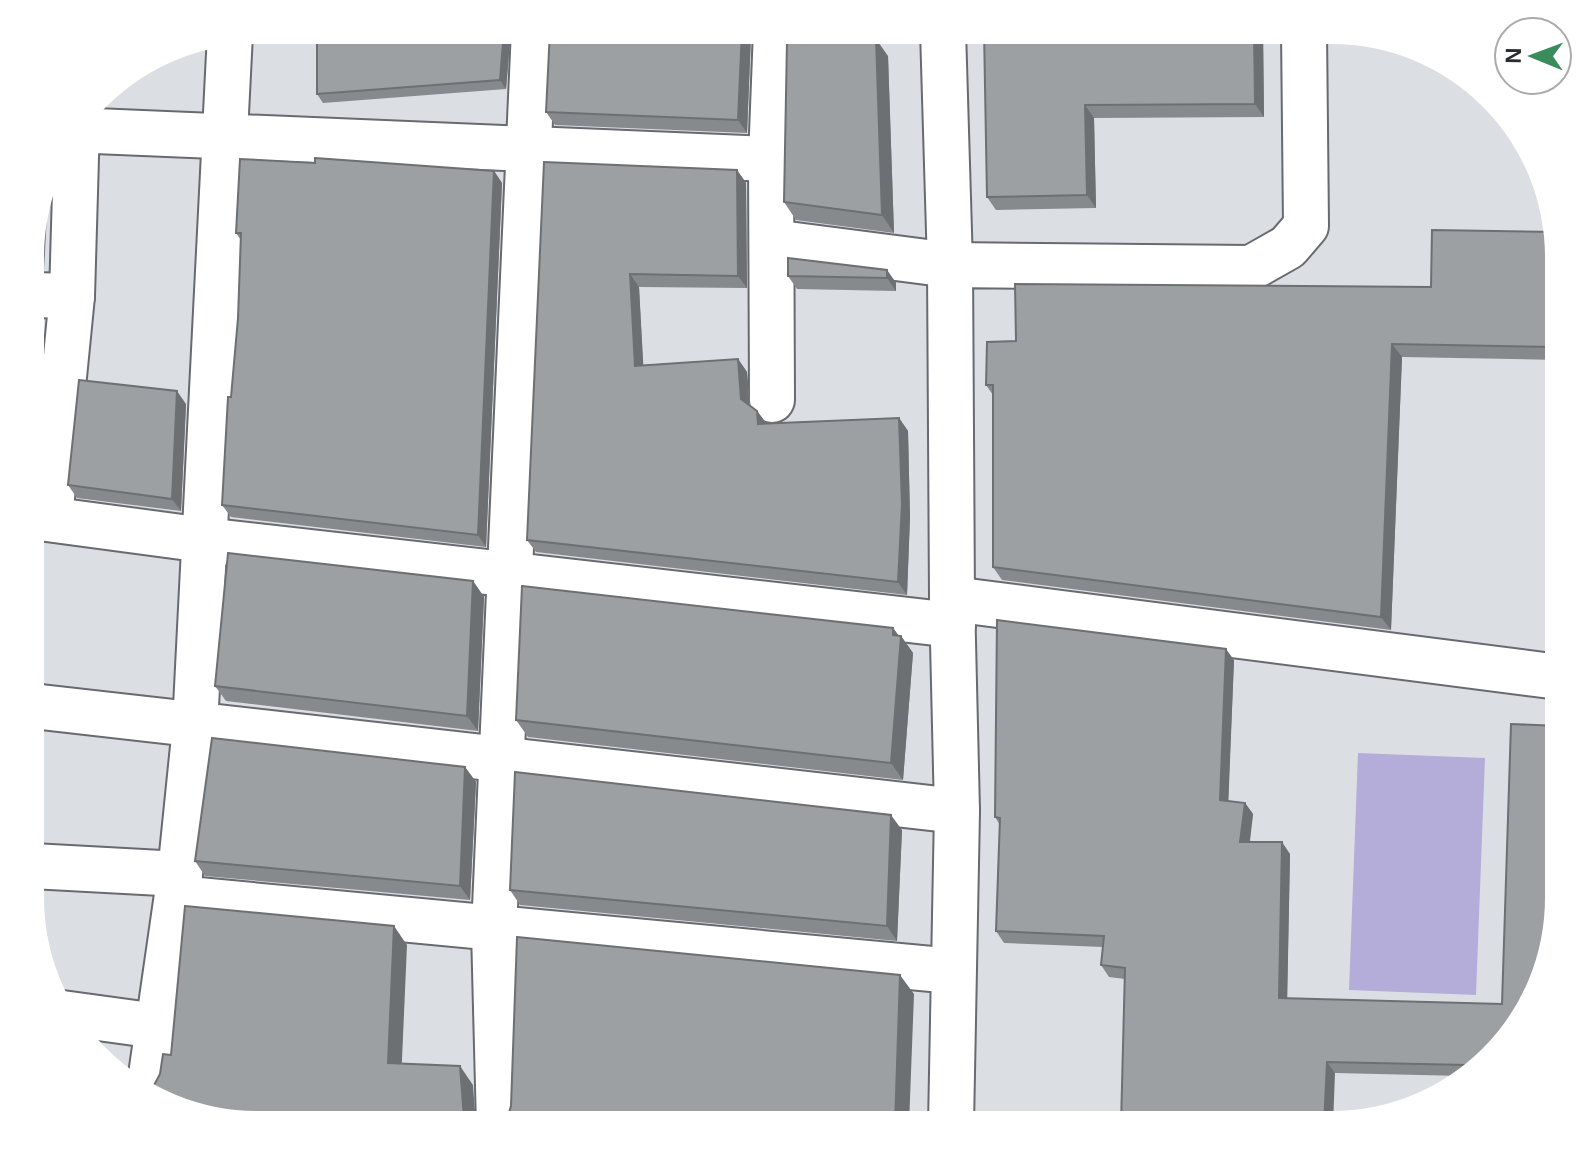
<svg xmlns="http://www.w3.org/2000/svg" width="1589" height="1155" font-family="Arial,sans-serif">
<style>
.green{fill:#b4add9}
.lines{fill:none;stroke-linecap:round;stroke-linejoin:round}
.minor-casing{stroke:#676a6e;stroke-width:48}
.minor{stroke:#fff;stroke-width:44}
.wall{fill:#868a8c}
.shaded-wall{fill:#6d7072}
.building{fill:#9ca0a3;stroke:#6d7072;stroke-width:2}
</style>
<rect width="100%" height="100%" fill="#dbdfe3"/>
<path class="green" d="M1358,753L1485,758L1476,995L1349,990Z"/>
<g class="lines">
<defs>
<g id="minor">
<path d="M71,130L771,159"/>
<path d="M772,242L950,265L943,30"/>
<path d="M32,295L72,296"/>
<path d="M772,400L771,159L776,30"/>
<path d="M32,517L204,540L953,625"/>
<path d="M50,518L72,296L77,123"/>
<path d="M952,599L1559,677"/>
<path d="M32,706L957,811"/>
<path d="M32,866L180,874"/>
<path d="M177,898L953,971"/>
<path d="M62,1013L157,1026"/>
<path d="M149,1089L180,874L195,727L230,34"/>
<path d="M499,1125L494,930L534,30"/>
<path d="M951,1125L957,811L952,599L950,265L1251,268L1288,247L1306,226L1304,30"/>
</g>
</defs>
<use href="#minor" class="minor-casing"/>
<use href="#minor" class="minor"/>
</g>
<g class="wall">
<path d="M317,30H511L506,89L323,103L317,94Z"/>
<path d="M984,30H1263L1264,117L1094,118L1096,208L996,210L987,197Z"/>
<path d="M751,35L747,133L555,125L546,112Z"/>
<path d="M888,56L894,233L796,220L784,202Z"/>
<path d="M544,162L737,170L746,183L747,288L639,287L643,365L738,359L747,372L750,405L757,411L766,423L899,418L908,431L910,517L907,595L536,552L527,540Z"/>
<path d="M494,171L502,183L486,547L231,517L222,505L238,318L241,240L236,233Z"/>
<path d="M32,227L44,270L32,272Z"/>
<path d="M1559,243V360L1402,357L1391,630L1002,580L993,567V395L986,385L1016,341L1431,287Z"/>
<path d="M887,270L896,283V291L797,289L788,276Z"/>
<path d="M186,404L181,511L77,498L68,485Z"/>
<path d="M473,581L484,597L478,731L226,701L215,686Z"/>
<path d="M893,628L899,636H901L913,653L903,780L528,737L516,720Z"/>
<path d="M1234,660L1228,801L1245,803L1253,814L1250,842L1290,854L1287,998L1512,1036L1463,1076L1335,1073L1125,979L1109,977L1101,965L1103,947L1004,943L996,931L1000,825L995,817Z"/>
<path d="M465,767L476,782L470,900L205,876L195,861Z"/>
<path d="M902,830L897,941L520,905L510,890Z"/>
</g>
<g class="shaded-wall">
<path d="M504,30H511L506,89L500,80Z"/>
<path d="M742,30H747L751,35L747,133L738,120Z"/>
<path d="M1254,30H1263L1264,117L1255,104Z"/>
<path d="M876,39L888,56L894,233L882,215Z"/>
<path d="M1085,105L1094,118L1096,208L1087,195Z"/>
<path d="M737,170L746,183L747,288L738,276Z"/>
<path d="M494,171L502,183L486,547L478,535Z"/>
<path d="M49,177L44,270L33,255L35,219Z"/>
<path d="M1559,243V351L1556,347Z"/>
<path d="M887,270L896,283V291L887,278Z"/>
<path d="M630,274L639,287L644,378L635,366Z"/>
<path d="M32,307L41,320L32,436Z"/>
<path d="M1392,344L1402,357L1391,630L1381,617Z"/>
<path d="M738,359L747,372L750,412L741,399Z"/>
<path d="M177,391L186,404L181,511L172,499Z"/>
<path d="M757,411L766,423L758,424Z"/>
<path d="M899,418L908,431L910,517L907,595L898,582Z"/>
<path d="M473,581L484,597L478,731L467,716Z"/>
<path d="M893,628L901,639V636L913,653L903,780L891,763Z"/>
<path d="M1226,649L1234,660L1228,811L1220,800Z"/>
<path d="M1559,759V912L1553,926Z"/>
<path d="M465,767L476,782L470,900L460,886Z"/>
<path d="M1245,803L1253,814L1248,853L1240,842Z"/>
<path d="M891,815L902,830L897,941L887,926Z"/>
<path d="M1282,842L1290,854L1287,1009L1279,998Z"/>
<path d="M394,926L407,945L401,1082L388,1063Z"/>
<path d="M900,975L914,994L909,1125H895Z"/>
<path d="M1327,1062L1335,1073L1333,1125H1324Z"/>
<path d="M460,1066L473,1085L476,1125H468L464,1118Z"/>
</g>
<g class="building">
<path d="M317,30H504L500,80L317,94Z"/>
<path d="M550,30H742L738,120L546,112Z"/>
<path d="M984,30H1254L1255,104L1085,105L1087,195L987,197Z"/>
<path d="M876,39L882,215L784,202L787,41Z"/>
<path d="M315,158L494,171L478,535L222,505L228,397H231L238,318L241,233H236L240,159L315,163Z"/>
<path d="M544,162L737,170L738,276L630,274L635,366L738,359L741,399L757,411L758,424L899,418L902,504L898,582L527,540Z"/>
<path d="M35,219L33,255H32V227Z"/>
<path d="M1432,230L1556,232L1558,242L1556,347L1392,344L1381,617L993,567V385H986L987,342L1016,341L1015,284L1431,287Z"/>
<path d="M788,258L887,270V278L788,276Z"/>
<path d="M79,380L177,391L172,499L68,485Z"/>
<path d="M228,553L473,581L467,716L215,686Z"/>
<path d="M522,586L893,628V635L901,636L891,763L516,720Z"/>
<path d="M997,620L1226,649L1220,800L1245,803L1240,842H1282L1279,998L1502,1004L1511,724L1559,726L1553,926L1512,1036L1467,1073V1065L1327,1062L1324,1125H1121L1125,968L1101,965L1104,936L996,931L1000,818L995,817Z"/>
<path d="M212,738L465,767L460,886L195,861Z"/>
<path d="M515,772L891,815L887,926L510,890Z"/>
<path d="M185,906L394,926L388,1063L460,1066L464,1118L470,1125H243L153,1091V1087L160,1074L163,1054L171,1055Z"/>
<path d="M517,937L900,975L895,1125H501L507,1119L511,1106Z"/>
</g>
<path d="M0 0H1589V1155H0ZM257 44H1332A213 213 0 0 1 1545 257V898A213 213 0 0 1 1332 1111H257A213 213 0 0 1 44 898V257A213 213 0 0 1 257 44Z" fill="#fff" fill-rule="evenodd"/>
<g transform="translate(1533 56) rotate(271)"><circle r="38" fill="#ffffff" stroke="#aaabab" stroke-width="2"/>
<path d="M0-6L14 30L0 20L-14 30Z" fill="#3b8c5d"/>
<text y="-12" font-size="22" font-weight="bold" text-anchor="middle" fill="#2b2c2e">N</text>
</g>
</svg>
